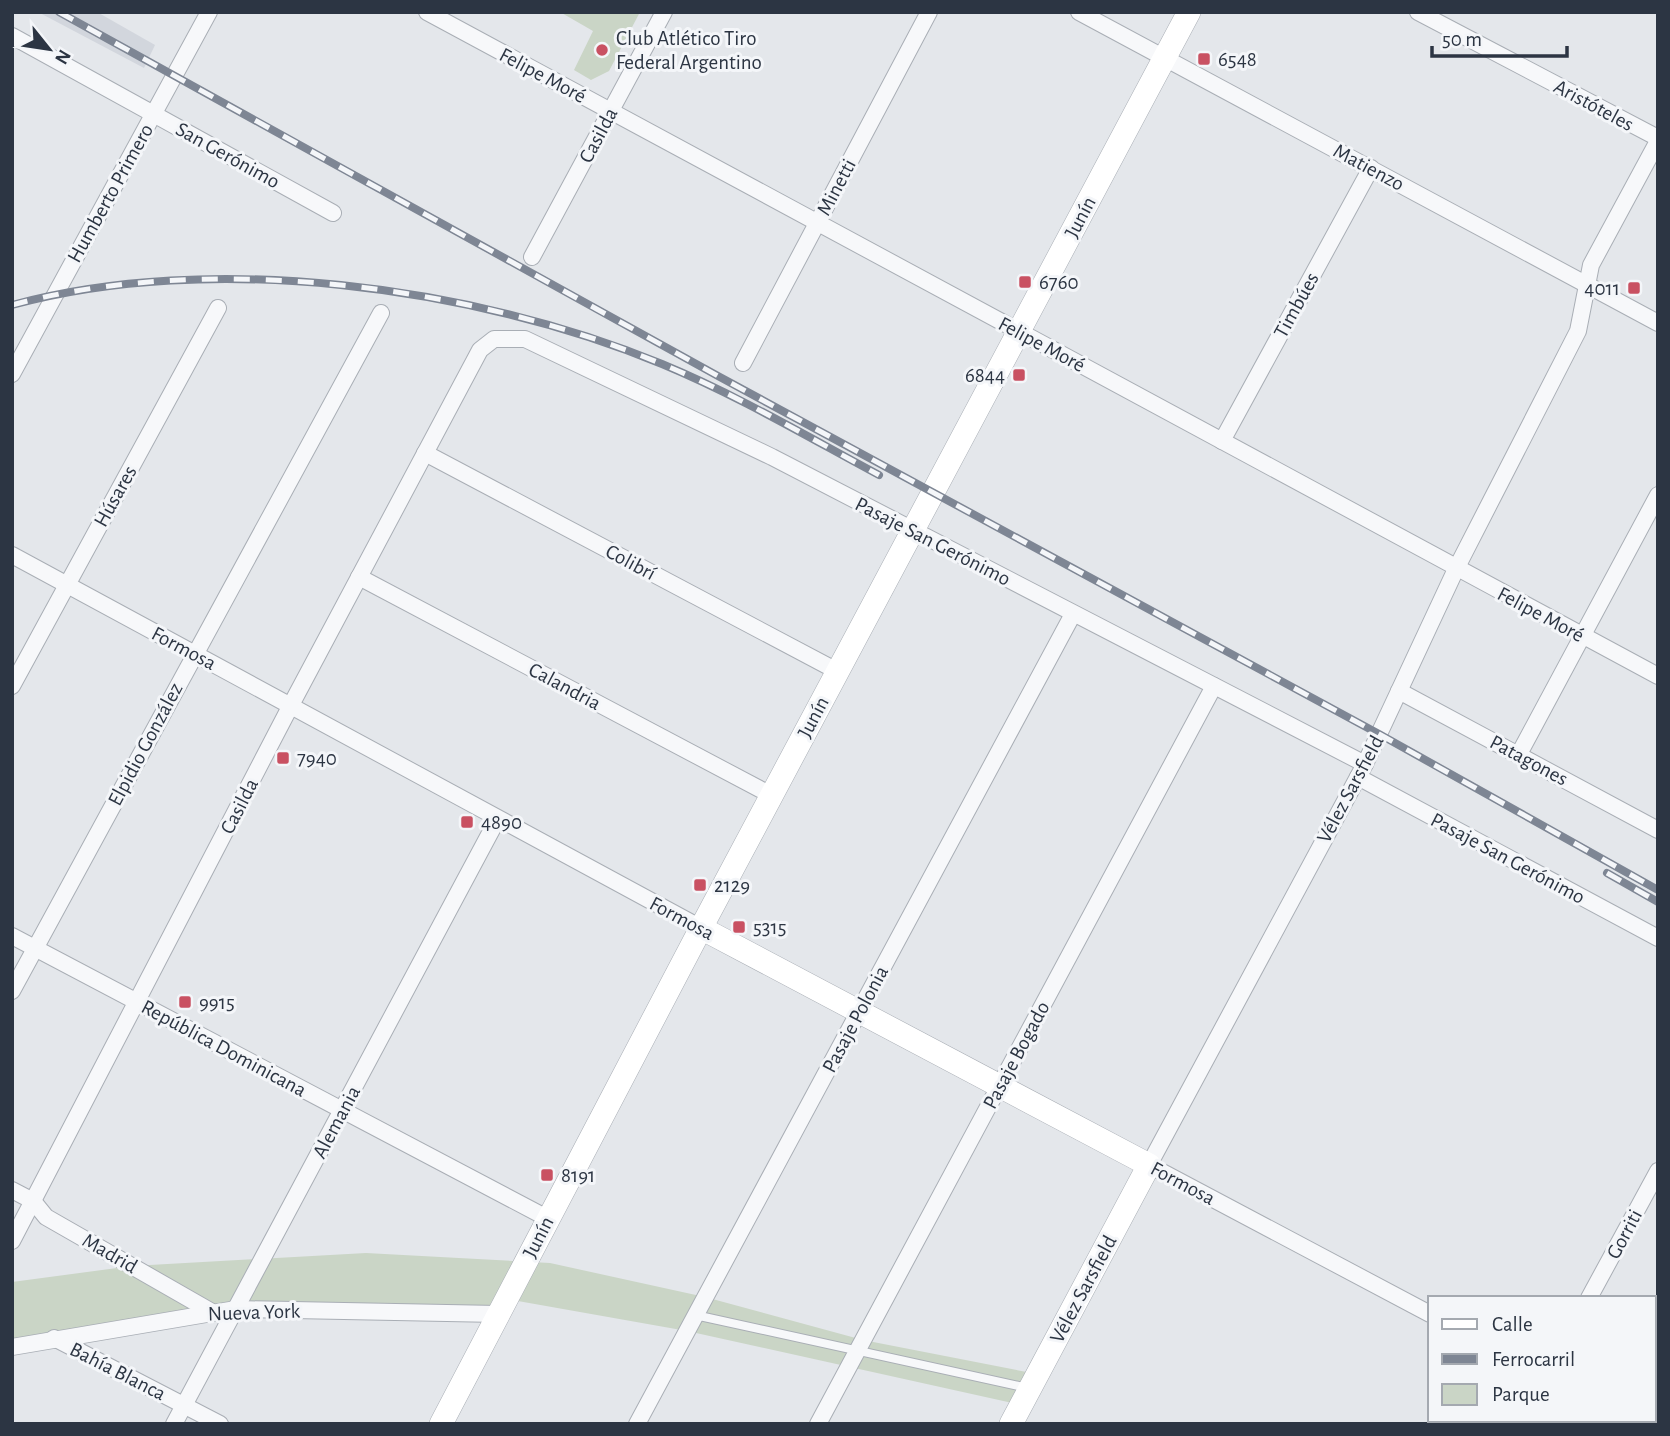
<svg xmlns="http://www.w3.org/2000/svg" width="1670" height="1436" font-family="'Alegreya Sans',sans-serif">
<style>
.built{fill:#d2d6dd}
.green{fill:#cad5c6}
.lines{fill:none;stroke-linecap:round;stroke-linejoin:round}
.lane-casing{stroke:#a9aeb5;stroke-width:10}
.street-casing{stroke:#a9aeb5;stroke-width:18}
.secondary-casing{stroke:#a9aeb5;stroke-width:24}
.lane{stroke:#f7f8fa;stroke-width:8}
.street{stroke:#f7f8fa;stroke-width:16}
.secondary{stroke:#fff;stroke-width:23}
.rail-casing{stroke:#7e8694;stroke-width:8}
.rail{stroke:#f4f6f9;stroke-width:5;stroke-dasharray:16;stroke-linecap:butt}
.poi-dot{fill:#c95162;stroke:#f4f6f9;stroke-width:2.5}
.labels{text-anchor:middle;stroke-width:6;stroke-linejoin:round;paint-order:stroke}
.poi-label{font-size:21px;fill:#2c3543;stroke:#f4f6f9;text-anchor:start}
.street-label{font-size:21px;fill:#2c3543;stroke:#f4f6f9}
</style>
<rect width="100%" height="100%" fill="#e4e7eb"/>
<path class="built" d="M38,12H97L155,45L144,68Z"/>
<g class="green">
<path d="M560,12H640L609,71L591,80L574,70L593,31Z"/>
<path d="M366,1253L550,1263L705,1297L863,1340L1037,1374L1021,1405L687,1331L506,1299L498,1314L236,1309L12,1347V1282L132,1266Z"/>
</g>
<g class="lines">
<defs>
<path id="lane" d="M695,1315L1028,1388"/>
<g id="street">
<path d="M427,12L1658,676"/>
<path d="M1079,12L1658,323"/>
<path d="M1418,12L1658,138"/>
<path d="M12,36L333,213"/>
<path d="M532,257L664,12"/>
<path d="M743,363L929,12"/>
<path d="M12,374L209,12"/>
<path d="M1222,441L1371,168"/>
<path d="M425,453L837,671"/>
<path d="M12,555L701,928"/>
<path d="M359,577L771,795"/>
<path d="M12,686L218,308"/>
<path d="M1399,691L1658,830"/>
<path d="M1519,754L1658,495"/>
<path d="M1358,777L1658,938"/>
<path d="M12,936L547,1218"/>
<path d="M12,991L381,313"/>
<path d="M12,1190L33,1201L46,1217L212,1312"/>
<path d="M12,1241L291,705L480,350L494,339H525L772,457L1365,764"/>
<path d="M1589,1298L1658,1171"/>
<path d="M1430,1314L1149,1165L1365,764L1456,569L1578,331L1591,265L1658,141"/>
<path d="M54,1338L220,1424"/>
<path d="M12,1347L236,1309L498,1314"/>
<path d="M1584,1420L1587,1424"/>
<path d="M174,1424L497,820"/>
<path d="M637,1424L1073,614"/>
<path d="M818,1424L1214,686"/>
<path d="M1521,1424L1523,1420"/>
</g>
<g id="secondary">
<path d="M701,928L1149,1165L1011,1424"/>
<path d="M441,1424L701,928L1189,12"/>
</g>
</defs>
<use href="#lane" class="lane-casing"/>
<use href="#street" class="street-casing"/>
<use href="#secondary" class="secondary-casing"/>
<use href="#lane" class="lane"/>
<use href="#street" class="street"/>
<use href="#secondary" class="secondary"/>
<defs>
<g id="rail">
<path d="M59,12L718,376L1379,734L1658,890"/>
<path d="M12,305C210,251 474,286 662,364C737,395 808,437 879,475"/>
<path d="M1607,873L1658,902"/>
</g>
</defs>
<use href="#rail" class="rail-casing"/>
<use href="#rail" class="rail"/>
</g>
<g class="poi-dot">
<circle cx="602" cy="50" r="7"/>
<rect x="1197" y="52" width="14" height="14" rx="3.5"/>
<rect x="1018" y="275" width="14" height="14" rx="3.5"/>
<rect x="1627" y="281" width="14" height="14" rx="3.5"/>
<rect x="1012" y="368" width="14" height="14" rx="3.5"/>
<rect x="276" y="751" width="14" height="14" rx="3.5"/>
<rect x="460" y="815" width="14" height="14" rx="3.5"/>
<rect x="693" y="878" width="14" height="14" rx="3.5"/>
<rect x="732" y="920" width="14" height="14" rx="3.5"/>
<rect x="178" y="995" width="14" height="14" rx="3.5"/>
<rect x="540" y="1168" width="14" height="14" rx="3.5"/>
</g>
<g class="labels">
<g class="poi-label">
<text x="616" y="45">Club Atlético Tiro<tspan x="616" dy="24">Federal Argentino</tspan></text>
<text x="1218" y="66">6548</text>
<text x="1039" y="289">6760</text>
<text x="1620" y="295" text-anchor="end">4011</text>
<text x="1005" y="382" text-anchor="end">6844</text>
<text x="297" y="765">7940</text>
<text x="481" y="829">4890</text>
<text x="714" y="892">2129</text>
<text x="753" y="934">5315</text>
<text x="199" y="1009">9915</text>
<text x="561" y="1182">8191</text>
</g>
<g class="street-label">
<text transform="translate(543 75) rotate(28)" y="7">Felipe Moré</text>
<text transform="translate(1594 105) rotate(28)" y="7">Aristóteles</text>
<text transform="translate(598 135) rotate(-62)" y="7">Casilda</text>
<text transform="translate(228 155) rotate(29)" y="7">San Gerónimo</text>
<text transform="translate(1369 167) rotate(28)" y="7">Matienzo</text>
<text transform="translate(836 187) rotate(-62)" y="7">Minetti</text>
<text transform="translate(110 193) rotate(-61)" y="7">Humberto Primero</text>
<text transform="translate(1080 217) rotate(-62)" y="7">Junín</text>
<text transform="translate(1296 305) rotate(-61)" y="7">Timbúes</text>
<text transform="translate(1042 344) rotate(28)" y="7">Felipe Moré</text>
<text transform="translate(115 496) rotate(-61)" y="7">Húsares</text>
<text transform="translate(933 541) rotate(27)" y="7">Pasaje San Gerónimo</text>
<text transform="translate(631 562) rotate(28)" y="7">Colibrí</text>
<text transform="translate(1541 614) rotate(28)" y="7">Felipe Moré</text>
<text transform="translate(184 648) rotate(28)" y="7">Formosa</text>
<text transform="translate(565 686) rotate(28)" y="7">Calandria</text>
<text transform="translate(813 717) rotate(-62)" y="7">Junín</text>
<text transform="translate(145 744) rotate(-62)" y="7">Elpidio González</text>
<text transform="translate(1529 760) rotate(28)" y="7">Patagones</text>
<text transform="translate(1350 789) rotate(-62)" y="7">Vélez Sarsfield</text>
<text transform="translate(239 806) rotate(-63)" y="7">Casilda</text>
<text transform="translate(1508 858) rotate(28)" y="7">Pasaje San Gerónimo</text>
<text transform="translate(682 918) rotate(28)" y="7">Formosa</text>
<text transform="translate(855 1019) rotate(-62)" y="7">Pasaje Polonia</text>
<text transform="translate(224 1048) rotate(28)" y="7">República Dominicana</text>
<text transform="translate(1016 1055) rotate(-62)" y="7">Pasaje Bogado</text>
<text transform="translate(336 1122) rotate(-62)" y="7">Alemania</text>
<text transform="translate(1183 1183) rotate(28)" y="7">Formosa</text>
<text transform="translate(1624 1234) rotate(-62)" y="7">Gorriti</text>
<text transform="translate(538 1237) rotate(-63)" y="7">Junín</text>
<text transform="translate(110 1253) rotate(30)" y="7">Madrid</text>
<text transform="translate(1083 1289) rotate(-62)" y="7">Vélez Sarsfield</text>
<text transform="translate(254 1312) rotate(-2)" y="7">Nueva York</text>
<text transform="translate(118 1371) rotate(27)" y="7">Bahía Blanca</text>
</g>
</g>
<rect width="1670" height="1436" fill="none" stroke="#2c3543" stroke-width="28"/>
<rect x="1428" y="1296" width="228" height="126" fill="#f4f6f9" stroke="#a4a9b0" stroke-width="2"/>
<rect x="1442" y="1319" width="35" height="10" fill="#ffffff" stroke="#a4a9b0" stroke-width="2"/>
<text x="1492" y="1331" font-size="21" fill="#2c3543">Calle</text>
<rect x="1442" y="1354" width="35" height="10" fill="#7e8694" stroke="#a4a9b0" stroke-width="2"/>
<text x="1492" y="1366" font-size="21" fill="#2c3543">Ferrocarril</text>
<rect x="1442" y="1384" width="35" height="21" fill="#cad5c6" stroke="#a4a9b0" stroke-width="2"/>
<text x="1492" y="1401" font-size="21" fill="#2c3543">Parque</text>
<g transform="translate(49 49) rotate(120)" stroke="#f4f6f9" stroke-width="5" paint-order="stroke">
<path d="M0-5L12 26L0 18L-12 26Z" fill="#2c3543"/>
<text y="-10" font-size="19" font-weight="bold" text-anchor="middle" fill="#2c3543">N</text>
</g>
<path d="M1432 46v10h135v-10" fill="none" stroke="#2c3543" stroke-width="3.5"/>
<text x="1442" y="46" font-size="21" fill="#2c3543" stroke="#f4f6f9" stroke-width="5" paint-order="stroke">50 m</text>
</svg>
